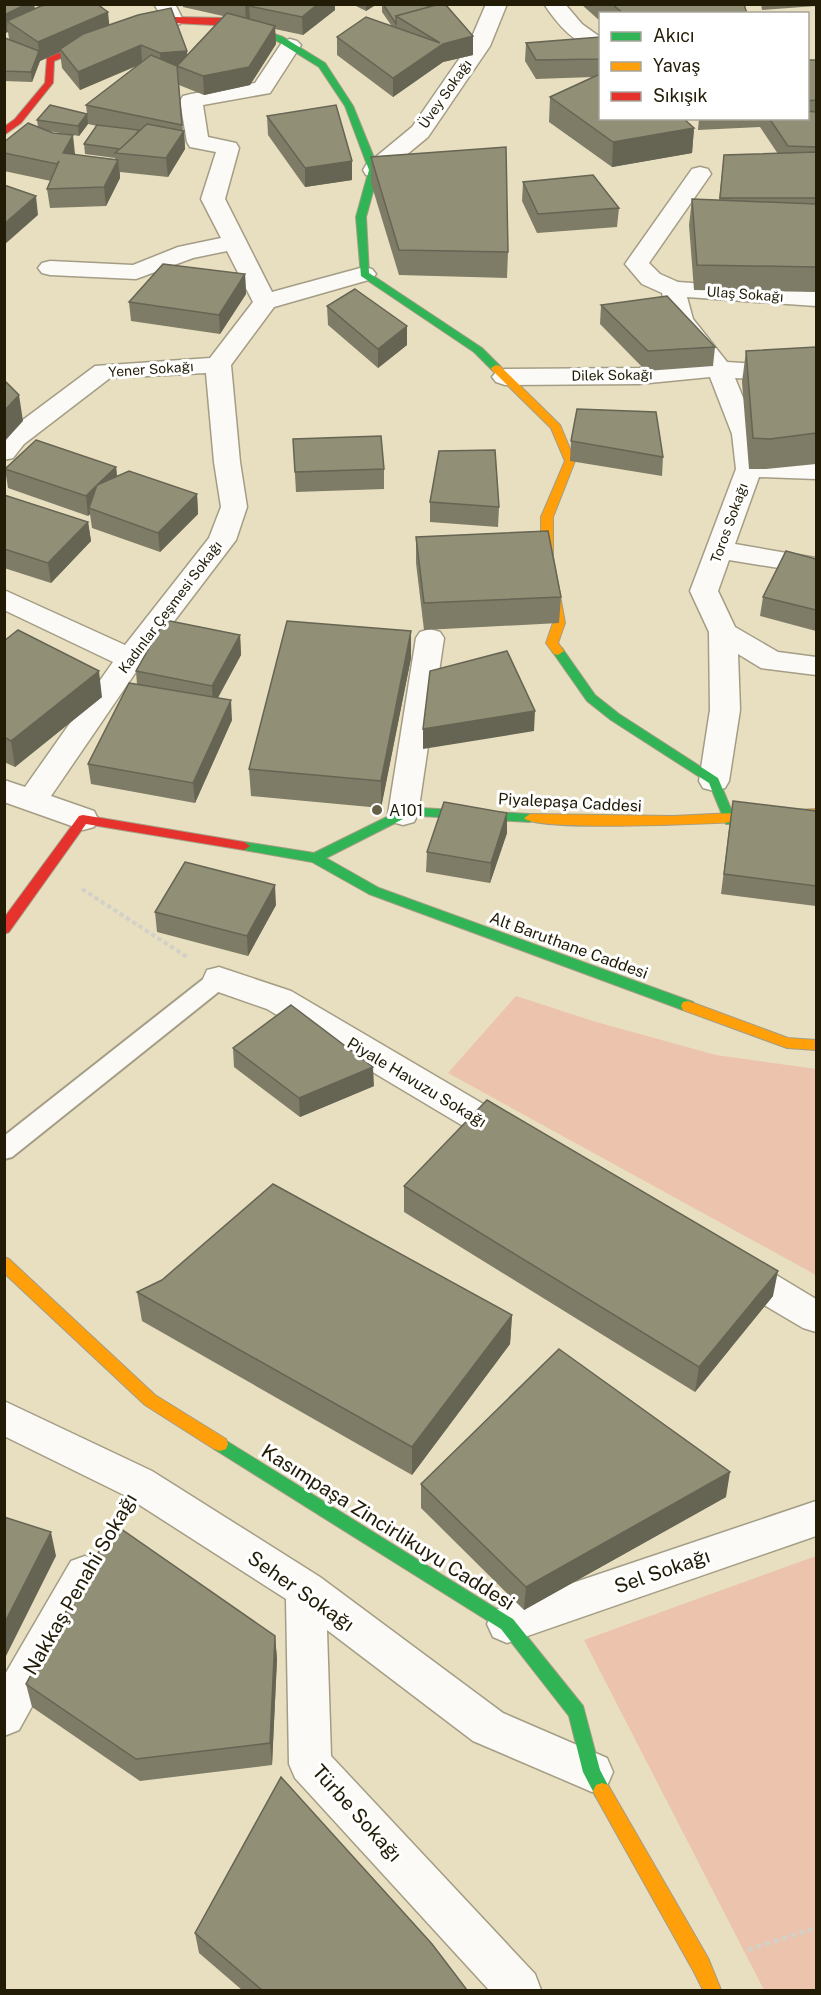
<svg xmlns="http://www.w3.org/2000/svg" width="821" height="1995" font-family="'Public Sans',sans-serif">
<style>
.green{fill:#ecc3ac}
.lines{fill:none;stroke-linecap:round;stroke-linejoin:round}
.lane-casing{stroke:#a49d85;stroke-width:4}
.street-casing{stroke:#a49d85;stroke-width:3}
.fast-casing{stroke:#a49d85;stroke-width:2}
.slow-casing{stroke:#a49d85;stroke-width:2}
.jam-casing{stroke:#a49d85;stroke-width:2}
.path-far1{stroke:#d3d0c7;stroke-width:4;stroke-dasharray:4.5 3;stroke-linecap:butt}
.path{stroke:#d3d0c7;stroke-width:4.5;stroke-dasharray:5 4;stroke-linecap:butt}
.lane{fill:#fcfaf6;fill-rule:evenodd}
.street{fill:#fcfaf6;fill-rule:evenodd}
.fast{fill:#30b455;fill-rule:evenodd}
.slow{fill:#ff9f0a;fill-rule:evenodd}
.jam{fill:#e5322d;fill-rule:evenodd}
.wall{fill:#7e7b66;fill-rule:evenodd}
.shaded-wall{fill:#666453}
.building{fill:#928f77;stroke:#666453;stroke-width:1.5}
.poi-dot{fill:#676047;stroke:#fff;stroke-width:2}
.labels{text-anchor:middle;stroke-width:6;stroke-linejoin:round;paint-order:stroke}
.far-street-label{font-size:14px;fill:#221c06;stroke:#fff}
.street-label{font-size:16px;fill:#221c06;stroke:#fff}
.poi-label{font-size:16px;fill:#221c06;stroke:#fff;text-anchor:start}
.near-street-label{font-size:20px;fill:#221c06;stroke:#fff}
</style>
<rect width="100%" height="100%" fill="#e8dfc0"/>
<g class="green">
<path d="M516,996L596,1022L716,1055L816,1069V1275L448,1073Z"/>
<path d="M816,1556V1990H764L584,1640Z"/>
</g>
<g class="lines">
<defs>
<path id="lane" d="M219,971L227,973L230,979L227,985L12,1157L4,1159V1136L211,973Z"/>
<g id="street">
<path d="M154,4H175L183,20L180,24L173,26L166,24Z"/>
<path d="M486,4H507L490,46L428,137L382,175L374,177L366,175L363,170L366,165L412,127L468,46Z"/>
<path d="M544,4H565L582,24L600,37V50C575,45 558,25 544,4Z"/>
<path d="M290,39L297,41L301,45L270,93L203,105L208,137L236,143L239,148L225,199L272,292L364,267L372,269L376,274L372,279L274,307L231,365L240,462L247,507L236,540L140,666L51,796L94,811L98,819L94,827L83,830L4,802V780L25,787L113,662L4,610V590L125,645L209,538L221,507L214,462L206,373L110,378L24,444L13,458L4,460V434L95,366L210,358L253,302L227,251L193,258L136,279L50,275L42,273L38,268L42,263L50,261L133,265L178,247L221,238L201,199L216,152L190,147L187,142L180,101L183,96L191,94L255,83L283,41Z"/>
<path d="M700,167L708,169L711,174L649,263L660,274L678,282L816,292V306L687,297L693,319L727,362L816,368V383L735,378L758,434L761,461L816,463V479L759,477L735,544L816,558V574L729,560L718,591L735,627L778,652L816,657V675L761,668L738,654L740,710L729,781L725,788L714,791L703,788L699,781L710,710L709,632L690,591L736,469L732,434L710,377L639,384L505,385L496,382L492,377L496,372L505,369L639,368L701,363L669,320L662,293L642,284L625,264L692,169Z"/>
<path d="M430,629L440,632L444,638L418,814L414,822L403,825L392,822L388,814L416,638L420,632Z"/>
<path d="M219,967L291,991L524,1128L529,1138L524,1148L512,1152L500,1148L267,1009L207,988L203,979L207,970Z"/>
<path d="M735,1254L748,1258L816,1299V1332L803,1328L722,1280L717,1269L722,1258Z"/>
<path d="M4,1401L152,1471L320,1577L503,1713L607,1758L613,1772L607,1786L592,1792L473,1741L327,1630L331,1756L535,1974L541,1990H489L295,1778L289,1764L286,1599L124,1495L4,1436Z"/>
<path d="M816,1501V1536L507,1643L493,1637L487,1624L493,1611L507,1605Z"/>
<path d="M85,1556L99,1561L105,1574L19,1730L4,1736V1676L71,1561Z"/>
</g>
<g id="fast">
<path d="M231,21H237L283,37L325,63L353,106L379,170L366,217L369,273L482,348L500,366V370H492L474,352L361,276L356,217L369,170L345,106L319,67L277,41L231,25Z"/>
<path d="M558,647L562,648L595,695L619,714L718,778L736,821L734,824H726L709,783L611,720L587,701L552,651Z"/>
<path d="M420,808L530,814L536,818L530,822L420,816L405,818L326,858L379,888L693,1002L695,1006L693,1010H683L369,894L312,862L244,850L238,846L244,842L314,853L399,811Z"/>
<path d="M220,1437L513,1619L583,1706L600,1770L611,1791L608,1797L602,1799L596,1797L583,1772L569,1716L501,1629L214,1449L212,1444L214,1439Z"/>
</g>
<g id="slow">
<path d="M496,365L500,366L560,425L575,461L553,517V557L565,623L558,643L564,651L558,655L554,654L546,643L553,623L541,557V517L565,461L551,428L492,370L491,368Z"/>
<path d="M816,809V817C781,821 537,834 524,818L530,814L673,816Z"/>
<path d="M688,1001L788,1038L816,1040V1050L787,1048L683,1010L681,1006L683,1002Z"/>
<path d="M4,1257L9,1259L155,1395L226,1439L228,1444L226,1449L220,1451L214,1449L145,1405L4,1273Z"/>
<path d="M602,1783L608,1785L708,1958L721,1990H703L694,1972L596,1797L593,1791L596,1785Z"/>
</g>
<g id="jam">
<path d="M173,17L227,18L238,23L234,26L173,23L118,35L54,61L53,83L21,123L4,135V127L15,119L45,83L47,58L112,31Z"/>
<path d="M83,815L244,842L250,846L244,850L86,824L9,932L4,934V918L79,816Z"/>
</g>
</defs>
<use href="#lane" class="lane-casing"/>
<use href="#street" class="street-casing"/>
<use href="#fast" class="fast-casing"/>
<use href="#slow" class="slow-casing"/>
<use href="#jam" class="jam-casing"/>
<path class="path-far1" d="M82,889L187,957"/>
<path class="path" d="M748,1950L816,1928"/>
<use href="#lane" class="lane"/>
<use href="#street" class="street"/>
<use href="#fast" class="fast"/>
<use href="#slow" class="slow"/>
<use href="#jam" class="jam"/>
</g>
<g class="wall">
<path d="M4,4H34L35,9L109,25L187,51V55L223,16L183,7V4H335V10L303,35L275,29L276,44L250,85L204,95L179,85L183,131H184L185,149L168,177L120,172V178L106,206L50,208L47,189L51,181L4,171V142L38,127L37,120L87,114L86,105L137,66L80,90L62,68L60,52L40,61L32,82L4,81V39L12,41L9,39ZM88,124L97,126L84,144L85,154L115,158V159L75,155V154L48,131L79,136Z"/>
<path d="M352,4H377L366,11Z"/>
<path d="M382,4H422L473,36V55L443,62L393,97L337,55V37L391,25L382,12Z"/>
<path d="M581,4H753V6L744,5L747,14H600V21Z"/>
<path d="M761,4H816V6L762,10Z"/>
<path d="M600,37V118L694,128L692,153L612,167L549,122L550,97L593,77L536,79L525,61L526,43Z"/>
<path d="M807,60H816V292L694,290L689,225L692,199L719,200L724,155L778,154L760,127L698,130L699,118H807Z"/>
<path d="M267,116L352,180L305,187L268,135Z"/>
<path d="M371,157L508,252L507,278L399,275L371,183Z"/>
<path d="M523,182L619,208L617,227L537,233L522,201Z"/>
<path d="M245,274L246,294L220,334L131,321L129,302Z"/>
<path d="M601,305L715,347L713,366L646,371L600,324Z"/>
<path d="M327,306L407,345L378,368L328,325Z"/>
<path d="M816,347V464L766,469H749L742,382L746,351Z"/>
<path d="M293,439L384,469V489L296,492Z"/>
<path d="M571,441L663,457L662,476L570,461Z"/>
<path d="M116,467L117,476L197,494L198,514L160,552L92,528L90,514L88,516L8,488L5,469Z"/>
<path d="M4,495L88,522L91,541L51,583L4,568Z"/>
<path d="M430,502L499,507L498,527L430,522Z"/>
<path d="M416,537L561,597L559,623L424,630L416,563Z"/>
<path d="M816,559V631L760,616L763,597Z"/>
<path d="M411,631V658L381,808L251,796L249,769Z"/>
<path d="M240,635L241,655L218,698L232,720L195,803L91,784L88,764L137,685L136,671Z"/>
<path d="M4,641L102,697L15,767L4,762Z"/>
<path d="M816,811V906L721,894L730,821Z"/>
<path d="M507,813V833L490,883L426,872L427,852Z"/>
<path d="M276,905L248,956L157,932L155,912Z"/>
<path d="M233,1048L374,1086L300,1117L234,1067Z"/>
<path d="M404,1186L773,1296L695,1392L404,1212Z"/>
<path d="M162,1280L512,1315L510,1344L412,1475L142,1321L137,1292Z"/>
<path d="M421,1484L726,1497L524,1610L421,1508Z"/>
<path d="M275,1636L277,1659L272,1765L140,1781L32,1707L26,1684Z"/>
<path d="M195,1933L467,1990H242L199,1953Z"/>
</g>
<g class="shaded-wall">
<path d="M27,4H34L36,19L7,21L8,32L4,34V15Z"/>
<path d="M245,4H265L249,6L250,18L246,22Z"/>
<path d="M318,4H335V10L303,35L302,17Z"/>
<path d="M366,4H377L366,11Z"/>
<path d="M108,12L110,31L60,49V52L40,61L32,82L31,72L39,51L38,42Z"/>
<path d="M275,26L276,44L250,85L204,95L203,76Z"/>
<path d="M473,36V55L443,62L393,97V78L443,44Z"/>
<path d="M141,45L142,63L80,90L78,72Z"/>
<path d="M187,51L188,69L177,66L161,72L160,53Z"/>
<path d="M87,114L88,124L79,136L78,126Z"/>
<path d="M694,128L692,153L612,167L613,142Z"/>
<path d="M184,131L185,149L168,177L166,158Z"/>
<path d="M73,135L75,154L65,172L63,153Z"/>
<path d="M118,160L120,178L106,206L104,187Z"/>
<path d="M352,161V180L305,187V168Z"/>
<path d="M36,196L38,215L4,245V224Z"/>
<path d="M245,274L246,294L220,334L219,315Z"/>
<path d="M407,326V345L378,368V349Z"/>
<path d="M19,395L23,421L4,442V411Z"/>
<path d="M116,467L118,487L97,485Z"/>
<path d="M97,485L89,508L90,514L88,516L86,496Z"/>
<path d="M197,494L198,514L160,552L158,533Z"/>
<path d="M88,522L91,541L51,583L48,563Z"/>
<path d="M411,631V658L381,808V781Z"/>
<path d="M240,635L241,655L213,706L212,686Z"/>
<path d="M99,671L102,697L15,767L11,741Z"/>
<path d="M231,700L232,720L195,803L193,783Z"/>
<path d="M535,711L534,731L423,749V729Z"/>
<path d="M507,813V833L490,883L491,863Z"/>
<path d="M275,885L276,905L248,956L247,936Z"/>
<path d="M373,1067L374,1086L300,1117L299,1098Z"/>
<path d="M778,1271L773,1296L695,1392L699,1367Z"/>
<path d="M512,1315L510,1344L412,1475V1447Z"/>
<path d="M730,1472L726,1497L524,1610L526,1587Z"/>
<path d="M51,1532L56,1556L4,1660V1624Z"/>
<path d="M275,1636L277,1659L272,1765L270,1743Z"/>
</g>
<g class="building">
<path d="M4,4H27L4,15Z"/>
<path d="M50,4H97L108,12L38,42L7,21L41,6Z"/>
<path d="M251,4H318L302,17L249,6Z"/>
<path d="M383,4H422L430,7L396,16V24Z"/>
<path d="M440,4H445L473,36L443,44L393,78L337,37L366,17L440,43L396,16Z"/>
<path d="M612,4H744L747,14H624Z"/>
<path d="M171,8L187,51L160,53L141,45L78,72L60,49L83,34L138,15Z"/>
<path d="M227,13L275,26L249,67L203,76L177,66Z"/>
<path d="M600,37V59L536,60L526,43Z"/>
<path d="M5,38L39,51L31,72L4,71Z"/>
<path d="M151,55L177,66L182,125L86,105Z"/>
<path d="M807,60H816V100L807,101Z"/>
<path d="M600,74V118H683L694,128L613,142L550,97Z"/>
<path d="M50,105L87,114L78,126L37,120Z"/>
<path d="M336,105L352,161L305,168L267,116Z"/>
<path d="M807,111L816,112V147L788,146L769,118H807Z"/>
<path d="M28,123L53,133L73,135L63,153L118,160L104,187L47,189L59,161L57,164L4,153V142Z"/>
<path d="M147,124L184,131L166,158L115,153Z"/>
<path d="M97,125L139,130L136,134L120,149L84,144Z"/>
<path d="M506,147L508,252L399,250L371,157Z"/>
<path d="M816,152V198H720L724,155Z"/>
<path d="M593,175L619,208L538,214L523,182Z"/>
<path d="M4,185L36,196L4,224Z"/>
<path d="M692,199L816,204V267L697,265Z"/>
<path d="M163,264L245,274L219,315L129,302Z"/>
<path d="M355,289L407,326L378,349L327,306Z"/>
<path d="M667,296L715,347L648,351L601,305Z"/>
<path d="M816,347V433L770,439L753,438L746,351Z"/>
<path d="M4,380L19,395L4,411Z"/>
<path d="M577,409L656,412L663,457L571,441Z"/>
<path d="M381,436L384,469L295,472L293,439Z"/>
<path d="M36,440L116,467L97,485L129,471L197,494L158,533L89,508L97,485L86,496L5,469Z"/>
<path d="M495,450L499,507L430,502L439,451Z"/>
<path d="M4,495L88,522L48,563L4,549Z"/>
<path d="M548,531L561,597L424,603L416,537Z"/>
<path d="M786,551L816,559V610L763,597Z"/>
<path d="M165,620L240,635L212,686L136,671Z"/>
<path d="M287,621L411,631L381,781L249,769Z"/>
<path d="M18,630L99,671L11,741L4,737V641Z"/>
<path d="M507,651L535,711L423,729L430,671Z"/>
<path d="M129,683L231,700L193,783L88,764Z"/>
<path d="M733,801L816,811V886L724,874Z"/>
<path d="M444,802L507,813L491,863L427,852Z"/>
<path d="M185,862L275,885L247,936L155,912Z"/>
<path d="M291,1005L373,1067L299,1098L233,1048Z"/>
<path d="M487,1100L778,1271L699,1367L404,1186Z"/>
<path d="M273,1184L512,1315L412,1447L137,1292L162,1280Z"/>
<path d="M559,1349L730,1472L526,1587L421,1484Z"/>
<path d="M4,1517L51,1532L4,1624Z"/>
<path d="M114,1524L275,1636L270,1743L136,1759L26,1684Z"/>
<path d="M281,1777L432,1944L467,1990H262L195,1933Z"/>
</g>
<circle class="poi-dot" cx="377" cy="810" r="6"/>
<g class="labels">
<g class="far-street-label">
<text transform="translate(445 94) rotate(-55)" y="5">Üvey Sokağı</text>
<text transform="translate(745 294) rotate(4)" y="5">Ulaş Sokağı</text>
<text transform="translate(151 369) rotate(-4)" y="5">Yener Sokağı</text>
<text transform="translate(612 375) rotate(-1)" y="5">Dilek Sokağı</text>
<text transform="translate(729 523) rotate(-70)" y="5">Toros Sokağı</text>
<text transform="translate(170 607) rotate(-53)" y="5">Kadınlar Çeşmesi Sokağı</text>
</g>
<g class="street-label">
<text transform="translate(570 802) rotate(3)" y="6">Piyalepaşa Caddesi</text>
<text transform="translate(569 945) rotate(20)" y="6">Alt Baruthane Caddesi</text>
<text transform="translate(417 1082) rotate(31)" y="6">Piyale Havuzu Sokağı</text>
</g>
<g class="poi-label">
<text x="389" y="816">A101</text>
</g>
<g class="near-street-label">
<text transform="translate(388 1527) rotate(32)" y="7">Kasımpaşa Zincirlikuyu Caddesi</text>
<text transform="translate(662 1571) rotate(-19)" y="7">Sel Sokağı</text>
<text transform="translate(80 1584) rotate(-60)" y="7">Nakkaş Penahi Sokağı</text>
<text transform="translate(301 1591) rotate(35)" y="7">Seher Sokağı</text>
<text transform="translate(357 1813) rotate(48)" y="7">Türbe Sokağı</text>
</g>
</g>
<rect width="821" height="1995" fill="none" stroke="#221c06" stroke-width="12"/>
<rect x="599" y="12" width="210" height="108" fill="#ffffff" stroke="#a7a49b" stroke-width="1.5"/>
<rect x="611" y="32" width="30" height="9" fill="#30b455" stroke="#a7a49b" stroke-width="1.5"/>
<text x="653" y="42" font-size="18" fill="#221c06">Akıcı</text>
<rect x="611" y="62" width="30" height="9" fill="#ff9f0a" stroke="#a7a49b" stroke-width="1.5"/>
<text x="653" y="72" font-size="18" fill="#221c06">Yavaş</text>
<rect x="611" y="92" width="30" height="9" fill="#e5322d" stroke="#a7a49b" stroke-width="1.5"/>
<text x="653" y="102" font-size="18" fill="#221c06">Sıkışık</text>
</svg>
